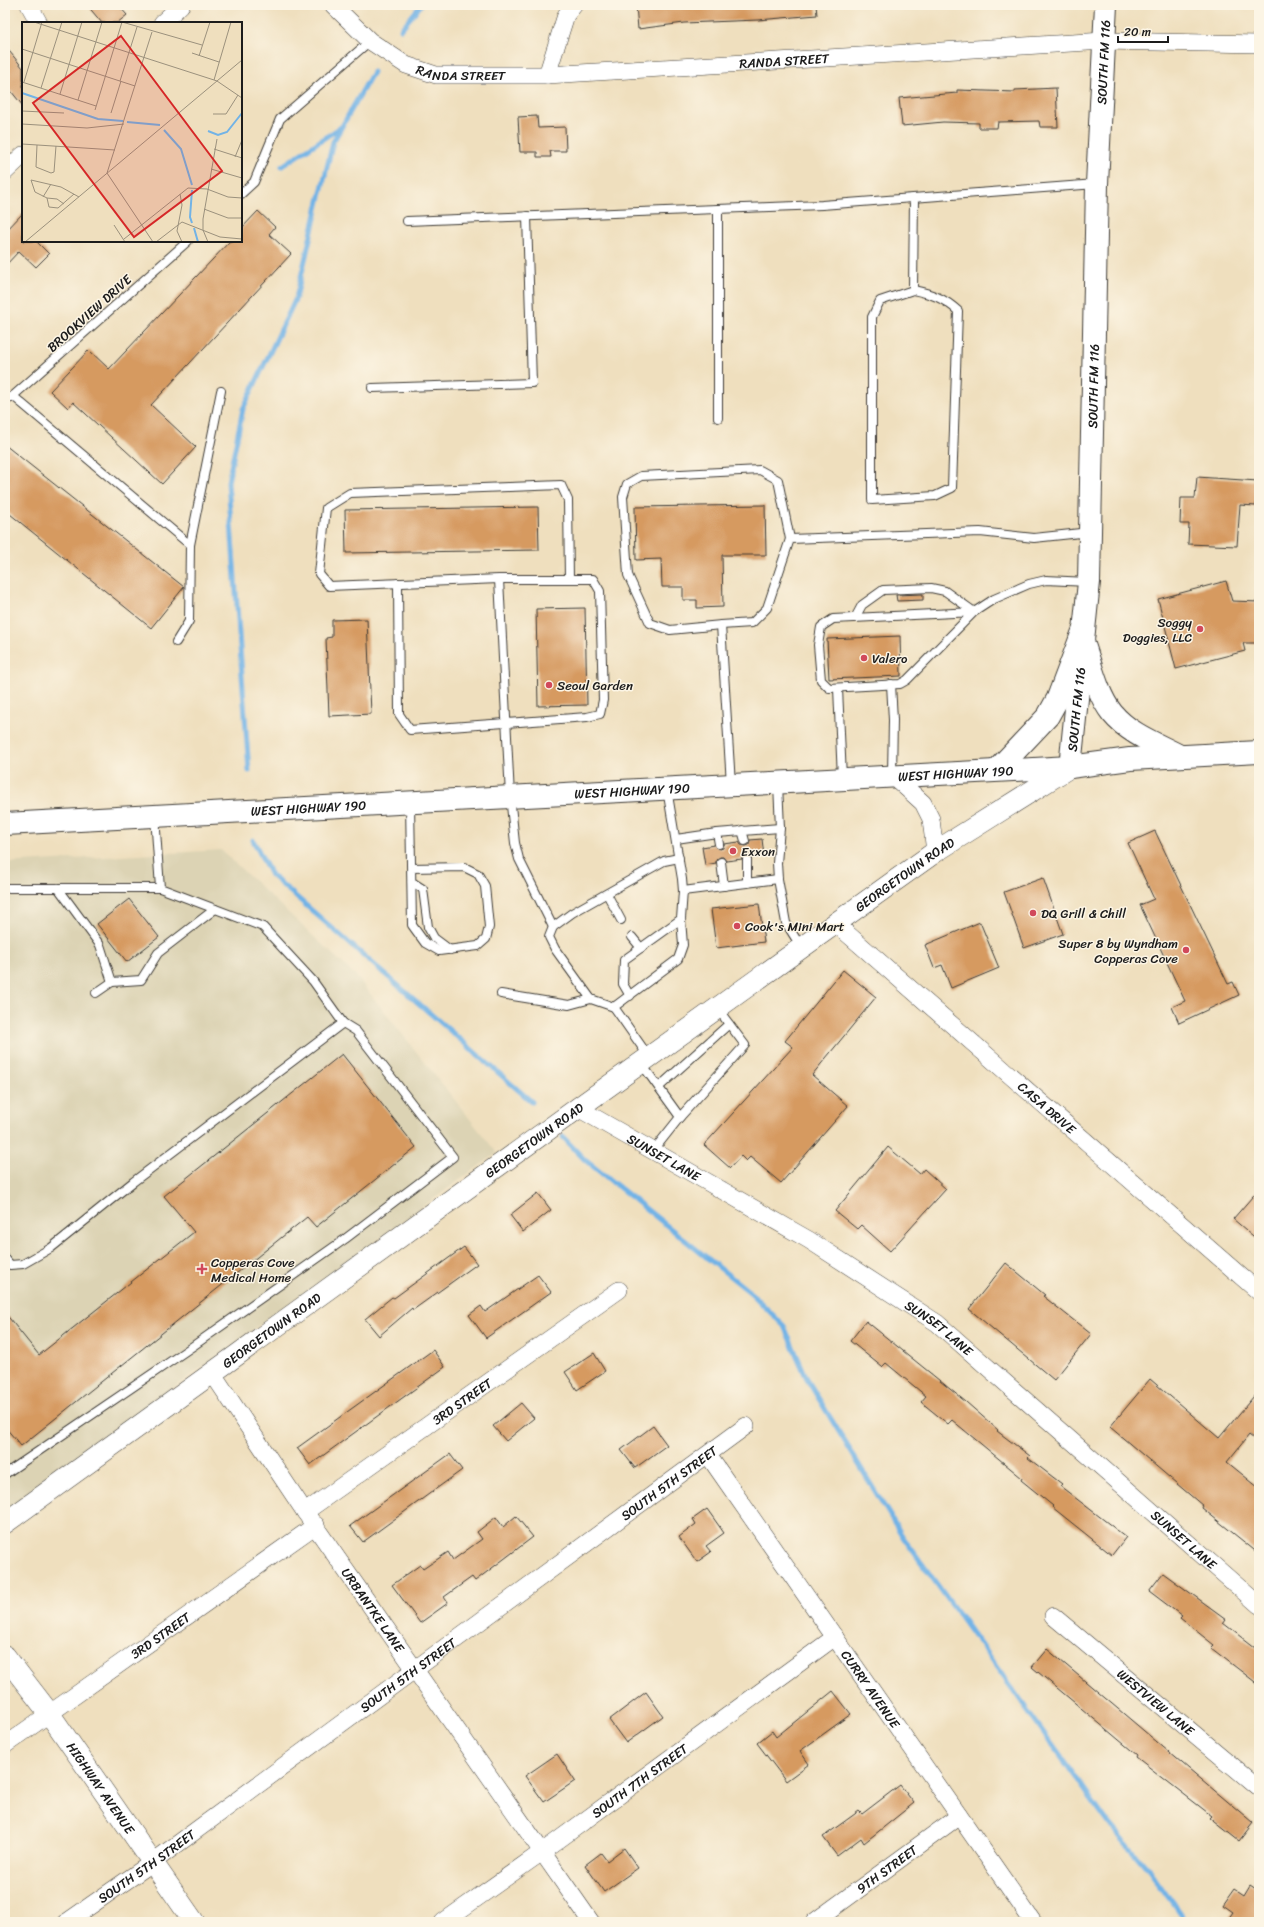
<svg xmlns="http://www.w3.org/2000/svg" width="1264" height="1927" font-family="Sriracha,sans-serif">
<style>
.built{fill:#dcd3b4}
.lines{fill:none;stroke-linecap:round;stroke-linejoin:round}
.stream{stroke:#72b3e6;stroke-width:5}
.building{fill:#d69a60}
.service-casing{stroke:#3c3934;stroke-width:10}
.minor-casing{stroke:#3c3934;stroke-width:18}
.tertiary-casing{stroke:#3c3934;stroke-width:22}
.secondary-casing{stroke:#3c3934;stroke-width:24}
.primary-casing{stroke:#3c3934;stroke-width:24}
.service{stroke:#fff;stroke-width:8}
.minor{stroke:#fff;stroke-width:17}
.tertiary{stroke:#fff;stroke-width:21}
.secondary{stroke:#fff;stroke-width:22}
.primary{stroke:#fff;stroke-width:22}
.poi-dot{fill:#d1495b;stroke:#fcf5e5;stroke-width:1.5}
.labels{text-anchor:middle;stroke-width:3;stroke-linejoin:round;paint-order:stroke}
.street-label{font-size:13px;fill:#1c1c1c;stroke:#fcf5e5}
.poi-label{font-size:13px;fill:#1c1c1c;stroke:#fcf5e5;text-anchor:start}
.inset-river{fill:none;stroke:#72b3e6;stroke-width:2}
.inset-road{fill:none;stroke:#9b917d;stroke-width:1}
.view{fill:#d62828;fill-opacity:0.15;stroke:#d62828;stroke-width:2}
.inset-edge{fill:none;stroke:#1c1c1c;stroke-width:2}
</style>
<rect width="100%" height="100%" fill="#fcf5e5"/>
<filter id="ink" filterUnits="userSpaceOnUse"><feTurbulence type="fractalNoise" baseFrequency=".025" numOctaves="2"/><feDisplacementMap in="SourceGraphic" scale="8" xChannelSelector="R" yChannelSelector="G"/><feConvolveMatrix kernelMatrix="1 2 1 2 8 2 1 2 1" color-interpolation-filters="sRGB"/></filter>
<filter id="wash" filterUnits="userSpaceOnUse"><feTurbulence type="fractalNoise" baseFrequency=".012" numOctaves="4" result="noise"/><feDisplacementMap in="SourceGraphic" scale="16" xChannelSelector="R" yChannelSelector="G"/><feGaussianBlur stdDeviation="0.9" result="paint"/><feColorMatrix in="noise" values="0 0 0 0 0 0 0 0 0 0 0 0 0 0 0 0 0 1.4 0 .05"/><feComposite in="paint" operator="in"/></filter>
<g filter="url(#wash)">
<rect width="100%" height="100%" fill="#efdfbe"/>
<path class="built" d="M221,850L356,976L497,1153L5,1510V863Z"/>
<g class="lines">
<g class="stream">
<path d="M401,29L421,5"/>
<path d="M282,166L341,127"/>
<path d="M249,771L228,482L243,409L296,298L333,142L373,72"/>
<path d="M253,840L271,875L532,1102"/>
<path d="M563,1137L585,1160L751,1293L784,1326L808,1381L903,1537L1110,1825L1149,1870L1186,1922"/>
</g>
</g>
<g id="blocks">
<g class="building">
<path d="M87,5H118L127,15L117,23H102Z"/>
<path d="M636,5H816L817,15L758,20L684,23L638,29Z"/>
<path d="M5,46L23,68V106L11,91L5,96Z"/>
<path d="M1056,88L1058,127H1040L1039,121L998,122L997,128H979V123L943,122L902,126L899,98L957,93V90L1015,92V90Z"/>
<path d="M537,116L538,128L565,127L566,151H550L551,157H537V152H520L518,117Z"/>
<path d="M258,211L275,227L269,234L291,254L151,405L196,447L162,484L73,402L68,408L50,391L89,350L109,369L230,241H241V229Z"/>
<path d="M23,213V241H36L49,254L36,267L19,251L5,266V232Z"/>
<path d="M5,445L184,587L151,628L5,510Z"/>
<path d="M1197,477L1258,481L1256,506L1240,505L1237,546L1188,544L1189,524H1180L1181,498H1195Z"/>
<path d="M765,505L766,555H722L723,607L697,608V600H683V587H662L661,559L636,560L635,507Z"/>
<path d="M538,507L539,550L346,553L345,510Z"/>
<path d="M1226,581L1232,601L1259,602V643H1243L1245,651L1176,669L1158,599Z"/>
<path d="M923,594V600L897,601L896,595Z"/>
<path d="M585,608L587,705L538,706L536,609Z"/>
<path d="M367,619L371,714L329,716L326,638L332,637V620Z"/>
<path d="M900,636L901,676L829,679L827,639Z"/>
<path d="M1155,831L1228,984L1233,982L1239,995L1179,1023L1172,1007L1185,1001L1140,905L1154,899L1128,843Z"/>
<path d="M762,839L764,856L752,858L747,854L742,856V859L726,861L723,857H720L716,860V863L705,865L702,847L714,845L720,849L723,848L724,844L739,842L741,845L746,846L749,845L750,840Z"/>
<path d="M1043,878L1063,934L1024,948L1004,892Z"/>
<path d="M129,899L159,937L127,962L97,924Z"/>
<path d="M759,904L764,942L716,948L711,909Z"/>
<path d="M980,922L999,968L951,988L942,965L934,968L925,945Z"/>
<path d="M843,970L876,997L812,1075L848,1106L781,1183L750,1157L746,1161L741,1156L730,1168L704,1145L793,1047L785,1041Z"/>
<path d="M342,1054L416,1147L316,1227L307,1217L21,1446L5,1427V1313L39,1355L194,1232L164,1196Z"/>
<path d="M888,1147L920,1174L924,1169L946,1189L890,1251L861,1225L857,1229L835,1211Z"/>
<path d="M1259,1189V1241L1233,1219Z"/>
<path d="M538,1193L551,1210L523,1232L510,1215Z"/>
<path d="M464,1247L477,1264L413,1310L412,1308L379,1336L365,1319L392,1297L394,1298Z"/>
<path d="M1006,1263L1045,1295L1043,1296L1091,1334L1054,1380L969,1309Z"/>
<path d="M538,1275L551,1292L486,1338L469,1315L481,1306L485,1312Z"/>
<path d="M866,1321L966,1402L998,1430L997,1431L1030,1456L1028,1458L1062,1484L1060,1486L1126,1537L1112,1555L1052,1507L1053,1506L1021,1480L1022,1478L952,1420L948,1424L921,1402L926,1396L886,1363L882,1367L850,1341Z"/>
<path d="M433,1350L445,1367L310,1465L297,1448Z"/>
<path d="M594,1353L605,1371L577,1390L565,1372Z"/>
<path d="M1150,1379L1219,1438L1259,1390V1443L1249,1435L1227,1462L1259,1488V1554L1202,1508L1203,1506L1110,1427Z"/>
<path d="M521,1403L534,1418L506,1441L493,1426Z"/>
<path d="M653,1426L667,1445L635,1468L621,1450Z"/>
<path d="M450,1454L462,1470L363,1542L350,1526Z"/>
<path d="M707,1509L724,1533L706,1546L711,1552L697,1562L679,1537L696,1524L693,1519Z"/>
<path d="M516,1516L533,1537L475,1581L472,1577L444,1597L448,1603L420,1623L392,1585L420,1565L423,1569L448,1552L453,1560L482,1539L477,1532L496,1517L503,1527Z"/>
<path d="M1163,1573L1226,1619L1223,1623L1259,1651V1685L1211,1648L1214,1645L1180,1618L1182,1616L1149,1591Z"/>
<path d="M1047,1649L1253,1823L1239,1841L1210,1818L1212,1816L1136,1757L1137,1755L1032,1667Z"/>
<path d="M833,1691L851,1714L800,1751L809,1764L786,1781L757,1743L772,1731L776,1737Z"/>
<path d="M646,1692L663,1716L626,1743L609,1720Z"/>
<path d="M557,1754L575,1781L544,1802L525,1776Z"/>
<path d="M900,1785L914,1803L864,1843L861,1838L837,1856L823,1837L859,1811L862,1814Z"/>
<path d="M624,1848L638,1868L604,1892L585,1865L601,1853L607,1861Z"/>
<path d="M1250,1884L1259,1890V1915L1254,1922H1226L1233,1912L1223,1905L1235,1888L1244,1894Z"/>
</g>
</g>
</g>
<g filter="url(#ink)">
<use href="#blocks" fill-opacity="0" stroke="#3c3934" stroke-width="1"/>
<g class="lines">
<defs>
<g id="service">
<path d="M241,194L254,182L280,119L370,41"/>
<path d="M407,221L822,205L1096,184"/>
<path d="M913,290L880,301L872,317V500L935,496L952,488L958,311C944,298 932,294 913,290L914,198"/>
<path d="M372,388L532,383L527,216"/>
<path d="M13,396L190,545L189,621L176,642"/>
<path d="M5,400L13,396L188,241"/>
<path d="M718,418V209"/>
<path d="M190,545L221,391"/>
<path d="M499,579H569L568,500L561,485L350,493L326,508L319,574L329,586L499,579L510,796L515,843L519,859L553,927"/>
<path d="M398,583L399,714L410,730L587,717L600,714L603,700L600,591L593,579H569"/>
<path d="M974,612L833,619L821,627L818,645L821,680L829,688L900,684L907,680L974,612L994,599L1029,584L1046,580L1088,582"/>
<path d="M855,618L862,605L883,590L931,588L945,591L973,611"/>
<path d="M721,625L670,630L650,623L628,575L623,497L627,484L641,476L760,470L778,480L790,539"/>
<path d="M891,684L893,720L892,775"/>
<path d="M838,688L842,778"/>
<path d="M731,784L721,625L752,623L767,608L790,539L980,532L1034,538L1090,532"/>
<path d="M778,784L780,828L777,863L778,879L786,923L801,947"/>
<path d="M410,803L412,925L425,943L439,951L478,946L486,939L489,927L485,886L478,874L464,867L411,868"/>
<path d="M155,816L160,888L263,927L313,981L343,1023"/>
<path d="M742,830L745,841"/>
<path d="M717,833L719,844"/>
<path d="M676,839L717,833L780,828"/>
<path d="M747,859V883"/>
<path d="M721,862L724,886"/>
<path d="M412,882L423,889L428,927L434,938L450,950"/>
<path d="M5,888H160"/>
<path d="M58,888L100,945L112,982L141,980L158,953L215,909"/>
<path d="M683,891L778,879"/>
<path d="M607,894L621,920"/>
<path d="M632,937L641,948"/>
<path d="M96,993L112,982"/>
<path d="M501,994L569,1005L591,999"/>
<path d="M630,996L623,984L624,960L681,919"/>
<path d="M614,1007L591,999L555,949L549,937L553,927L572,913L664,861L679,858"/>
<path d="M649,1057L614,1007L678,959L683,945L681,919L683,891L682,879L667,789"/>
<path d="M641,1063L680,1117L653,1151"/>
<path d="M659,1087L729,1024"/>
<path d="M680,1117L745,1045L717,1008"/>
<path d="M5,1258L10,1265L23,1264L51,1248L133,1182L343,1023L356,1031L453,1157L345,1239L193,1346L5,1474"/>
</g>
<g id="minor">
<path d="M29,5L39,23"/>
<path id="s1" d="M333,5L370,41L406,65L436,75H547L1104,41L1259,44"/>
<path d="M162,23L181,5"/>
<path d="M547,75L566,15L574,5"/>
<path d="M5,172L23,155"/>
<path d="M892,775L923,803L931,819L935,852"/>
<path id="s2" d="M835,923L1259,1292"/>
<path id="s3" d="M578,1108L809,1240L937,1323L1259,1605"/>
<path id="s4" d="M213,1374L305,1512L591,1922"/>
<path id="s5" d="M708,1455L1033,1922"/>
<path id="s6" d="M305,1512L619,1290"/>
<path id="s7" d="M1053,1616L1259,1788"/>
<path id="s8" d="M5,1745L316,1525"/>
<path id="s9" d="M67,1922L153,1862L746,1426"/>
<path id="s10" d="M443,1922L542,1852L835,1637"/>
<path id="s11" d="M814,1922L959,1816"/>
</g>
<g id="tertiary">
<path id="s12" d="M5,1523L578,1108L935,852L1070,767"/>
<path id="s13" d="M5,1656L49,1713L194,1922"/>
</g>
<g id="secondary">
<path id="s14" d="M1070,767L1089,582L1097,184L1106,5"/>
</g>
<g id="primary">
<path d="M1083,642C1091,664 1097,694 1112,713C1129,734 1157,744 1180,756"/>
<path d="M997,770L1048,716L1058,698L1084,629"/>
<path id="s15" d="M5,824L1070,767L1130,759L1259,752"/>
</g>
</defs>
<use href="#service" class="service-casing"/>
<use href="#minor" class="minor-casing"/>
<use href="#tertiary" class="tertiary-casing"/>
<use href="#secondary" class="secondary-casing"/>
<use href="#primary" class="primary-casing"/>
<use href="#service" class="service"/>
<use href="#minor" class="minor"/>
<use href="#tertiary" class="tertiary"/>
<use href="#secondary" class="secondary"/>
<use href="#primary" class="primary"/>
</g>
</g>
<g class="poi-dot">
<circle cx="1200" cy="629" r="4"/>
<circle cx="864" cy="658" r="4"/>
<circle cx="549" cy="685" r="4"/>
<circle cx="733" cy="851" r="4"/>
<circle cx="1033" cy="913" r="4"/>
<circle cx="737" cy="926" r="4"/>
<circle cx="1186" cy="950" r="4"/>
<path d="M200 1263h4v4h4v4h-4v4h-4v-4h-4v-4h4z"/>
</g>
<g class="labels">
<g class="street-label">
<text dy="5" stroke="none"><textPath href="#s1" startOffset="475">RANDA STREET</textPath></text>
<text dy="5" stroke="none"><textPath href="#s14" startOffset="706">SOUTH FM 116</textPath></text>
<text dy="5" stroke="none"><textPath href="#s1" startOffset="151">RANDA STREET</textPath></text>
<text transform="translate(89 313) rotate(-42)" y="5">BROOKVIEW DRIVE</text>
<text dy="5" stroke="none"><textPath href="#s14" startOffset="382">SOUTH FM 116</textPath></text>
<text dy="5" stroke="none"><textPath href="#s14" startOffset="58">SOUTH FM 116</textPath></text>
<text dy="5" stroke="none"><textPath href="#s15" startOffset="952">WEST HIGHWAY 190</textPath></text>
<text dy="5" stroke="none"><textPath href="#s15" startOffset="628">WEST HIGHWAY 190</textPath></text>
<text dy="5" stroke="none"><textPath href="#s15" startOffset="304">WEST HIGHWAY 190</textPath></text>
<text dy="5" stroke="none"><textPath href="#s12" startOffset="1109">GEORGETOWN ROAD</textPath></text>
<text dy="5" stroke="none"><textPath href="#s2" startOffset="281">CASA DRIVE</textPath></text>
<text dy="5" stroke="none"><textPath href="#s12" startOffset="653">GEORGETOWN ROAD</textPath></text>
<text dy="5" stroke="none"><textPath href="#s3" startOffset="99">SUNSET LANE</textPath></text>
<text dy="5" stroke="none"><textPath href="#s3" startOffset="423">SUNSET LANE</textPath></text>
<text dy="5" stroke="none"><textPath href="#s12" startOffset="329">GEORGETOWN ROAD</textPath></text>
<text dy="5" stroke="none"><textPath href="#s6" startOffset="192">3RD STREET</textPath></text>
<text dy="5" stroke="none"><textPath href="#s9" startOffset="745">SOUTH 5TH STREET</textPath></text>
<text dy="5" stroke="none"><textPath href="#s3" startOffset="747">SUNSET LANE</textPath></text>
<text dy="5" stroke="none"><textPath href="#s4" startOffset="285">URBANTKE LANE</textPath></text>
<text dy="5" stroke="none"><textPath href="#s8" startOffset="190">3RD STREET</textPath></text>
<text dy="5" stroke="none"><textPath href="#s9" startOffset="421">SOUTH 5TH STREET</textPath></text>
<text dy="5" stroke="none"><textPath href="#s5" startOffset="285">CURRY AVENUE</textPath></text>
<text dy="5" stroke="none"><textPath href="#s7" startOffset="134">WESTVIEW LANE</textPath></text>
<text dy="5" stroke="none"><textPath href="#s10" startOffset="242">SOUTH 7TH STREET</textPath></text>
<text dy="5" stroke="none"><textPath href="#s13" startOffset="163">HIGHWAY AVENUE</textPath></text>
<text dy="5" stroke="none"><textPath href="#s9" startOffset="97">SOUTH 5TH STREET</textPath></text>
<text dy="5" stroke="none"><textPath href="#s11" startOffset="90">9TH STREET</textPath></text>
</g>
<g class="poi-label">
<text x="1192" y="627" text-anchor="end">Soggy<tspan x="1192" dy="15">Doggies, LLC</tspan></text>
<text x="872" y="663">Valero</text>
<text x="557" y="690">Seoul Garden</text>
<text x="741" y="856">Exxon</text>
<text x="1041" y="918">DQ Grill &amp; Chill</text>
<text x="745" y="931">Cook's Mini Mart</text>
<text x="1178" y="948" text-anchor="end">Super 8 by Wyndham<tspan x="1178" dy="15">Copperas Cove</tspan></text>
<text x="211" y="1267">Copperas Cove<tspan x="211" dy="15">Medical Home</tspan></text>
</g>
</g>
<g transform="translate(22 22)">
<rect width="220" height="220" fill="#efdfbe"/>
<path class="inset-river" d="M0,71L76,97L101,99M105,100L138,103M142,108L159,127L170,163M186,109L196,113L205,110L220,91M170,168L168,195L170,201M172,206L176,220"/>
<path class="inset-road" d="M12,0L192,58M100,0L180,23M0,27L113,64M170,31L197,40M177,34L188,0M98,59L115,5M195,59L220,76M195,59L192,58L209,0M0,60L74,84M2,60L20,0M19,66L40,0M38,72L60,0M56,78L80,0M73,88L100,0M0,89L42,91M89,91L99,59M191,92H204L216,73M0,102L65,106L102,102M0,122L93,128M15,123L14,145L29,151L32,150L34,124M192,127L220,136M213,135L220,118M189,147L220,156M85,151L130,10M85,151L131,220M158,172L160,183L155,209L160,220M21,175L29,162M25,176L27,185L36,186L52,172M42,182L35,177L25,176L13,170L9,158L39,165L57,175M182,187L206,196H220M92,203L103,220M102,217L166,166L185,167L206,175L220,176M3,220L220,38M134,220L160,200L198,215L220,217M186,220L181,208V197L195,117"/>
<path class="view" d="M99,14L200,149L112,215L11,81Z"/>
<rect width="220" height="220" class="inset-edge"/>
</g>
<rect width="1264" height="1927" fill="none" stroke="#fcf5e5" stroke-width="20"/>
<path d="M1118 36v6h50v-6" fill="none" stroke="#1c1c1c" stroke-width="2"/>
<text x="1124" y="36" font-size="12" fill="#1c1c1c" stroke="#fcf5e5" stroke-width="3" paint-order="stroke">20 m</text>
</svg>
